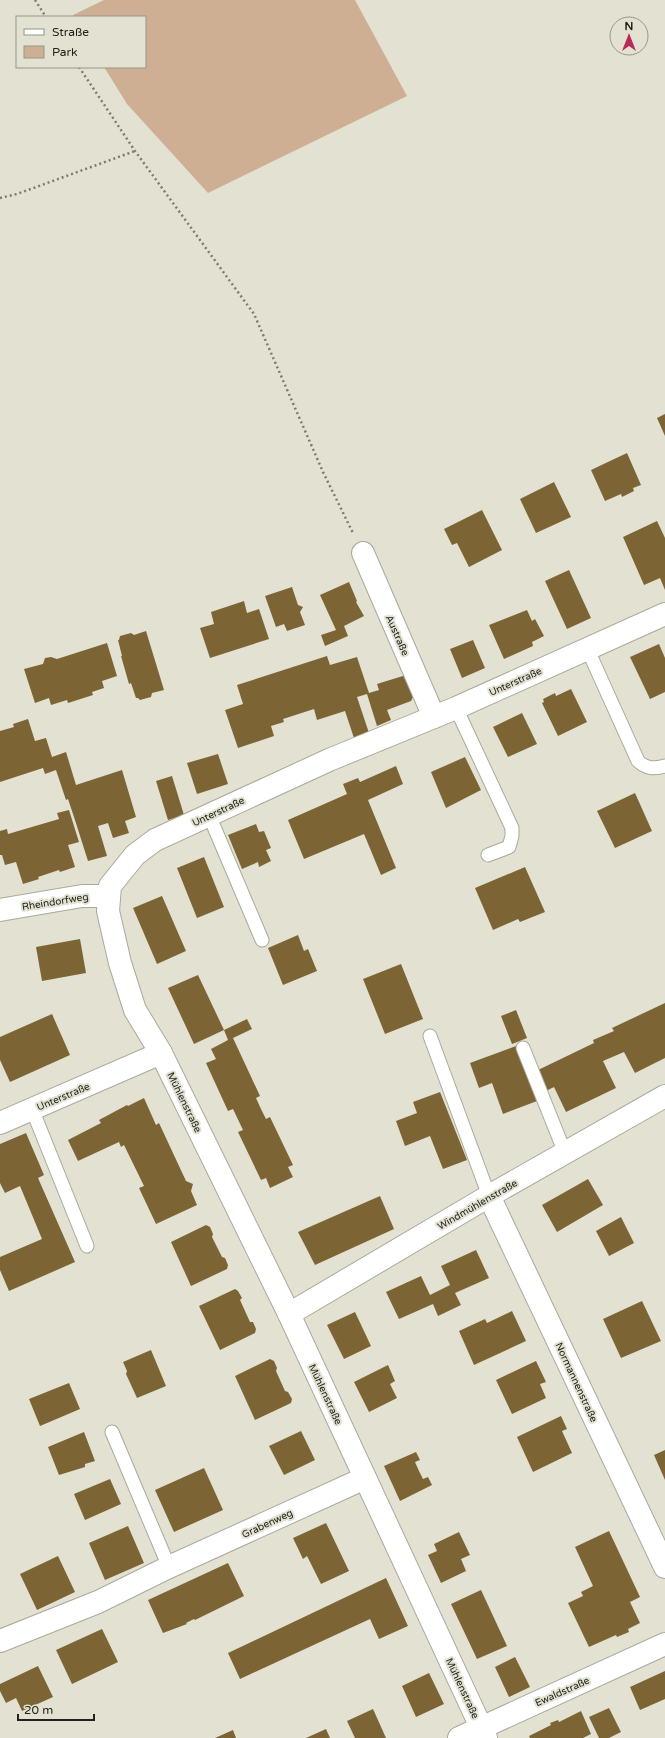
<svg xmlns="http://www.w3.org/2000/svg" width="665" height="1738" font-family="'Varela Round',sans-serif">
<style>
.green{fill:#cfaf93}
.building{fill:#7c6435}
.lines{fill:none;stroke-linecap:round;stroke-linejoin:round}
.lane-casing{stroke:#aaa99a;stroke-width:15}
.street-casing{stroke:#aaa99a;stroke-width:24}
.path{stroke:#7c7b71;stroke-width:2.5;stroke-dasharray:2 3;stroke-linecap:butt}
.lane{stroke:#fff;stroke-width:13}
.street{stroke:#fff;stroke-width:22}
.labels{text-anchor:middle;stroke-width:4;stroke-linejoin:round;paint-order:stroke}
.street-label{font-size:10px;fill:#22221c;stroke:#e3e2d2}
</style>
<rect width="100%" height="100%" fill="#e3e2d2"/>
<path class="green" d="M104,0H355L407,96L208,193L127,104L104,67H145V17H74L73,15Z"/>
<g class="building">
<path d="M665,414V436L657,418Z"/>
<path d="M627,453L641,485L633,488L634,491L622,497L621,494L605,501L591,470Z"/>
<path d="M554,482L571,517L536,533L520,499Z"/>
<path d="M482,510L502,550L469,567L457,543L452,545L444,529Z"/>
<path d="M657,521L665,538V590L660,578L644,585L623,537Z"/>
<path d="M569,570L591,618L567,629L545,581Z"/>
<path d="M349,582L357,601L356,602L364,616L344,626L348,636L325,646L321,635L336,630L320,595Z"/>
<path d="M292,587L298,605L303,607L300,612L305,625L287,631L284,624L276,627L265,596Z"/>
<path d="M244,601L247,613L259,609L269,639L210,658L200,628L214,624L211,612Z"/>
<path d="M527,610L532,621L535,619L544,636L532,642L533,646L504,659L489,625Z"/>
<path d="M146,631L164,690L152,693L151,697L140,700L138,698H136L131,683L129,684L121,656H122L118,640H119L120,636L131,633L134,635Z"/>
<path d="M473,640L485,668L462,678L450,649Z"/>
<path d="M107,643L117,676L102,681L104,688L92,692L93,695L68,703L67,700L51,705L49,698L35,703L24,669L43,664L45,658L51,657L57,659Z"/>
<path d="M659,644L665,658V692L650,699L630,657Z"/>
<path d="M327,656L330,665L357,657L369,693L379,690L377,684L406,675L414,695L411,701L387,710L391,720L377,726L367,694L357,697L369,733L354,738L345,711L317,720L314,709L283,719L284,722L271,726L274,736L238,748L225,710L243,704L237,685Z"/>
<path d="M571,689L587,722L558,736L542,703L544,702L543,699L555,693L556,696Z"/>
<path d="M522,713L537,744L508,757L493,727Z"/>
<path d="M28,719L35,741L46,738L52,757L66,752L76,785L122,770L136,817L125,821L129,833L113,838L108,823L98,826L107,856L88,861L74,817L68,799L66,800L56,770L45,774L43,768L0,782V731L14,727L13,724Z"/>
<path d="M218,754L228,784L197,794L187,763Z"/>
<path d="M465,757L481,790L446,808L431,772Z"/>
<path d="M396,766L403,784L368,800L396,868L381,875L364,834L304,859L288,820L347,794L343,784L358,778L360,782Z"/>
<path d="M172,776L184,815L168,820L156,781Z"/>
<path d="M635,793L652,831L615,848L597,811Z"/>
<path d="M69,810L79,842L68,845L75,867L60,872L59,870L38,877L39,879L23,884L16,862L5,865L2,855H0V831L7,829L8,834L59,819L57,813Z"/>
<path d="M256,824L259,832L264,831L271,848L266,850L271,861L259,867L258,862L242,869L228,835Z"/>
<path d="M204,857L224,907L197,918L177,868Z"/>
<path d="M525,867L545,912L520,922L518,919L493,930L475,888Z"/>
<path d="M162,896L186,951L157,964L133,908Z"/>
<path d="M298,935L304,951L308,949L317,971L283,985L268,948Z"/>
<path d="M80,939L86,973L42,981L36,947Z"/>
<path d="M401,964L423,1019L385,1034L363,979Z"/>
<path d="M198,975L224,1030L247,1019L252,1029L233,1038L260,1096L256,1098L261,1109L266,1119L270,1117L293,1165L288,1167L293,1177L270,1188L266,1178L261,1180L238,1132L243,1130L233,1109L228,1111L206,1063L216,1059L211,1049L228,1040L224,1030L194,1044L168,988Z"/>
<path d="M665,1003V1058L635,1073L624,1052L603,1061L616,1088L566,1112L554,1087L544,1092L536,1071L594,1043L593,1040L614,1031L612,1028Z"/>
<path d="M516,1010L527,1038L512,1044L501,1016Z"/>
<path d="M52,1014L70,1055L10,1082L0,1060V1037Z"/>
<path d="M516,1046L537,1101L503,1114L492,1083L479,1088L470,1063Z"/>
<path d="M440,1092L467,1160L443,1169L430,1136L405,1146L396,1121L417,1113L413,1102Z"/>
<path d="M144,1098L156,1125L159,1123L186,1181L193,1184L191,1191L197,1205L156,1224L139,1188L144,1186L124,1145L121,1147L119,1142L78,1161L68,1140L101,1123L99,1120L127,1105L128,1106Z"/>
<path d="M26,1133L44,1175L38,1178L75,1262L9,1291L0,1270V1257L42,1239L20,1186L5,1193L0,1183V1144Z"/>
<path d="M588,1179L603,1205L557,1232L542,1205Z"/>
<path d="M380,1196L394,1229L315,1265L298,1232Z"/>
<path d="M621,1217L634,1243L609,1256L596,1231Z"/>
<path d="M206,1225L210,1227L213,1234L212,1237L222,1257L225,1258L228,1265L227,1269L191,1286L171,1242Z"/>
<path d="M476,1250L489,1278L455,1293L461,1305L438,1316L433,1304L399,1319L386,1292L421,1276L430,1295L450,1285L441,1266Z"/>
<path d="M235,1289L238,1291L242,1298L240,1300L250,1322H253L256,1329L255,1333L220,1350L199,1306Z"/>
<path d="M642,1301L661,1341L621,1358L603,1319Z"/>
<path d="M512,1311L526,1341L474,1365L459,1331L485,1319L487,1323Z"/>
<path d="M355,1312L371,1346L344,1359L327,1325Z"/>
<path d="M151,1350L166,1386L137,1398L126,1374L127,1371L123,1362Z"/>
<path d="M270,1359L274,1361L277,1368L276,1371L285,1391L288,1392L292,1399L291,1403L255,1420L235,1376Z"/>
<path d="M536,1361L546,1382L540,1384L546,1398L512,1414L496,1380Z"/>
<path d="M388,1365L395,1381L390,1384L397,1398L369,1412L354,1382Z"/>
<path d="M69,1383L80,1409L40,1426L29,1399Z"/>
<path d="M561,1416L567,1429L562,1431L572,1453L533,1472L517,1437Z"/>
<path d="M301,1431L315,1460L284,1475L269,1446Z"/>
<path d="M84,1432L95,1461L85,1464V1467L59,1475L48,1447Z"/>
<path d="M665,1450V1480L654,1455Z"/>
<path d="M416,1452L420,1460L415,1462L419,1471L423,1479L428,1477L432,1485L400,1501L384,1466Z"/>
<path d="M204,1468L223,1510L174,1532L155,1490Z"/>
<path d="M110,1479L121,1504L85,1520L74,1494Z"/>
<path d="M326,1523L349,1571L321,1584L307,1556L303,1559L293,1538Z"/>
<path d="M128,1526L144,1563L105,1580L89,1543Z"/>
<path d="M609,1531L640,1597L624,1605L630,1602L640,1623L628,1629L629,1632L617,1637L616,1635L589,1647L568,1603L583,1596L581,1592L593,1586L575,1547Z"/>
<path d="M459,1532L470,1555L461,1559L466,1571L441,1583L428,1555L437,1551L434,1544Z"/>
<path d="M58,1556L75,1592L37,1610L20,1574Z"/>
<path d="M228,1563L244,1596L195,1620L194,1619L186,1623L187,1624L163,1633L148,1600Z"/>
<path d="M386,1578L408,1626L379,1639L370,1619L240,1679L228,1653Z"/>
<path d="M481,1590L507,1646L477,1659L451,1604Z"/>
<path d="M102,1629L118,1662L72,1684L56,1650Z"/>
<path d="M515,1657L530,1687L509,1697L495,1667Z"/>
<path d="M38,1666L53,1697L22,1711L16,1698L6,1703L0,1691V1684Z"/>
<path d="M665,1671V1699L640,1710L630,1687Z"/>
<path d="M429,1673L444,1704L416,1717L402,1686Z"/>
<path d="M609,1708L621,1732L609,1738H599L589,1717Z"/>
<path d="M373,1709L386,1738H355L347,1721Z"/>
<path d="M581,1711L591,1734L583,1738H530L529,1736L551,1725L550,1723L558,1720L559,1722Z"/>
<path d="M326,1729L330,1738H306Z"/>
<path d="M233,1730L236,1738H215Z"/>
</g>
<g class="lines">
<defs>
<g id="lane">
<path d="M587,648L638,761C647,769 654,769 665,766"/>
<path d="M456,708L512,828V836L509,847L488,855"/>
<path d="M209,815L262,940"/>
<path d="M430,1036L489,1196"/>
<path d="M523,1048L565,1153"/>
<path d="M32,1109L87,1246"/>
<path d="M112,1432L169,1567"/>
</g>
<g id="street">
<path d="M363,553L434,717"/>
<path d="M0,910L82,896H109"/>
<path d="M161,1053L289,1314L486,1738"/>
<path d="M0,1123L161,1053L135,1010L120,963L108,911L110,886L135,855L155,840L329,760L456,708L665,614"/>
<path d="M489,1196L665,1567"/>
<path d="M289,1314L489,1196L665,1096"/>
<path d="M0,1641L98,1602L169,1567L365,1478"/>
<path d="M459,1738L665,1644"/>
</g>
</defs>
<use href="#lane" class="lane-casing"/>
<use href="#street" class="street-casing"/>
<g class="path">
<path d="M35,0L46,17"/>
<path d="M79,67L135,151L254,314L323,472L353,533"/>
<path d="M0,198L17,194L135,151"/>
</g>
<use href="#lane" class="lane"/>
<use href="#street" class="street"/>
</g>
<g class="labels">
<g class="street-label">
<text transform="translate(398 635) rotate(66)" y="4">Austraße</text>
<text transform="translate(515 681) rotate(-24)" y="4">Unterstraße</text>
<text transform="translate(218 811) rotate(-25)" y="4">Unterstraße</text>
<text transform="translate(55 901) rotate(-9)" y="4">Rheindorfweg</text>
<text transform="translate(63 1096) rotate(-23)" y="4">Unterstraße</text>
<text transform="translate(185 1102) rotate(64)" y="4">Mühlenstraße</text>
<text transform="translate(477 1204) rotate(-30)" y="4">Windmühlenstraße</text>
<text transform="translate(577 1382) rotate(65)" y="4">Normannenstraße</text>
<text transform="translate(326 1394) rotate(65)" y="4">Mühlenstraße</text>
<text transform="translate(267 1523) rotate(-25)" y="4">Grabenweg</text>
<text transform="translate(463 1688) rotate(65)" y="4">Mühlenstraße</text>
<text transform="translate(562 1691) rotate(-24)" y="4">Ewaldstraße</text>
</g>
</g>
<rect x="16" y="16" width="130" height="52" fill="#e3e2d2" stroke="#969589"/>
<rect x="24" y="29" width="20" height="6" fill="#ffffff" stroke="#969589"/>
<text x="52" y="36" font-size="12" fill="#22221c">Straße</text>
<rect x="24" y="46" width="20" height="12" fill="#cfaf93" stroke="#969589"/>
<text x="52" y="56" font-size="12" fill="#22221c">Park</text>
<g transform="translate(629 36)"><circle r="19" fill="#e3e2d2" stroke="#969589"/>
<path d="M0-3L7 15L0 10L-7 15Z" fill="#b82a5a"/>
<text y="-6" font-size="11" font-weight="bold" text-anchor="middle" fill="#22221c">N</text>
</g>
<path d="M18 1714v6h76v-6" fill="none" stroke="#22221c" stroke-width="2"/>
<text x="24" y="1714" font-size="12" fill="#22221c" stroke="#e3e2d2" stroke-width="3" paint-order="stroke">20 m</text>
</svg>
